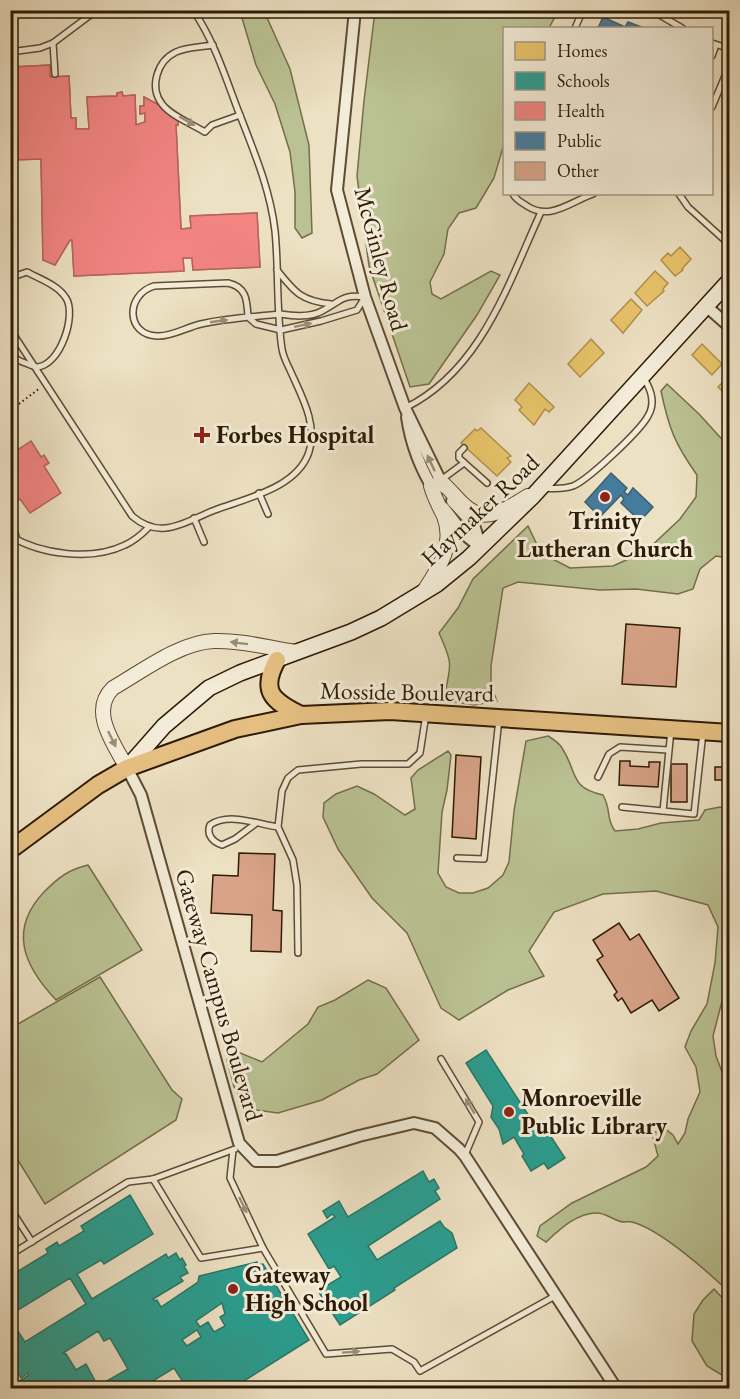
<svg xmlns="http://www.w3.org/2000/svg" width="740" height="1399" font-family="'EB Garamond',serif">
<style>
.green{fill:#bac293;stroke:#746e4c;stroke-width:1.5}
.homes{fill:#e9c46a;stroke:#b1914c;stroke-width:1.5}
.schools{fill:#2a9d8f;stroke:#2b7666;stroke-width:1.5;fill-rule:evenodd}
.health{fill:#f28482;stroke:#b7645c;stroke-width:1.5;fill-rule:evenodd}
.public{fill:#457b9d;stroke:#3e5e6f;stroke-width:1.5}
.building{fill:#d8a388;stroke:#2e1a05;stroke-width:1.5}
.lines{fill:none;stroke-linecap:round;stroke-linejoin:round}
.service-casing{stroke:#5e4c34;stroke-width:8}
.minor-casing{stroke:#5e4c34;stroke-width:14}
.tertiary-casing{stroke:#5e4c34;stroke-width:16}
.secondary-casing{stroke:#2e1a05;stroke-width:18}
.primary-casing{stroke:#2e1a05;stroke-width:20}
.path{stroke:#2e1a05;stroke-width:2;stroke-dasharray:1.5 3;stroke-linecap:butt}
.service{stroke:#f3ecd8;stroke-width:5}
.minor{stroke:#f3ecd8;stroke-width:10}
.tertiary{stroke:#f3ecd8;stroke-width:14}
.secondary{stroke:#f3ecd8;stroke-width:15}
.primary{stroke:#e6c082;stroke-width:16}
.oneway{fill:#9a8e79}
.poi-dot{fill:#8f2418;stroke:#f3ecd8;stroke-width:2}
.labels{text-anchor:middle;stroke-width:6;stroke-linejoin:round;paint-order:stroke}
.street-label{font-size:24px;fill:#2e1a05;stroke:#f3ecd8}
.poi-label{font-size:24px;font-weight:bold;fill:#2e1a05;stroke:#f3ecd8;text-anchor:start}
</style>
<rect width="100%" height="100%" fill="#ede1c3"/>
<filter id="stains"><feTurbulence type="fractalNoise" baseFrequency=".00333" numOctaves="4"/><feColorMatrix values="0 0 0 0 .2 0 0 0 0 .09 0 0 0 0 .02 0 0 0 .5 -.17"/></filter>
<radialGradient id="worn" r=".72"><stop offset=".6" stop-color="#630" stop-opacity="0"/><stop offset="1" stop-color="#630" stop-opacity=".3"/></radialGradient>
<g class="green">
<path d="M238,11H264L290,69L309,145L312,233L302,238L295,228V192L290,152L275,104L256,65L242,18Z"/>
<path d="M375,11H558L549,28H504V144L494,178L476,208L459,213L448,229L444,254L430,282L432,294L441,299L491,271L500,275L477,315L429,384L410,387L369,266L357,176L364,101Z"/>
<path d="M667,384L699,414L729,447V558L716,556L700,569L693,589L678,594L636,589L600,590L518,582L503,588L491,666V686L497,701L474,705L450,701L445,693C452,663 452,662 439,633L458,608L473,579L528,526L541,553L570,568L613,566L646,551L680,519L696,497L697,475C675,444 669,429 661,391Z"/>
<path d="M548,736C553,739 559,743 562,748C578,772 569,788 603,795C612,811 605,817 615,831L638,829L661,823L699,820L705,810L720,807L729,810V982L721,1005L713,1036L716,1056L729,1090V1292C708,1272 660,1229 632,1222C628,1221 623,1223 619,1221C612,1219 605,1213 597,1213C577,1213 561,1228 546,1242L537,1236L540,1226L572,1203L646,1167L658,1156L652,1134L664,1128L673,1135L678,1144L685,1133L688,1119L700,1092L696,1067L685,1047L691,1031L707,1004L715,963L718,927L708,905L656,891L603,894L554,912L529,951L544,976L508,990L459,1020L441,1008L407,933L372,898L338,849L323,817L324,803L336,794L357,786L374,794L405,815L415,809L411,778L418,770L448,751L451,755L447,790L442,812L438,873L446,887L459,893H473L488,888L503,875L509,862L514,811L526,741Z"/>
<path d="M88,865L142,950L56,1000C23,965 8,929 45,891C59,877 70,869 88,865Z"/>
<path d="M100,977L172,1090L182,1099L176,1120L45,1204L11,1149V1028Z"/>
<path d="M368,980L386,988L419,1040L377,1074L359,1080L322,1100L278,1113L248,1109L234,1087L227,1060L238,1052L262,1062L308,1024L318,1007L335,1000Z"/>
<path d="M714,1289L729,1305V1371L725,1377L707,1366L692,1341L694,1314L703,1300Z"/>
</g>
<g class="homes">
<path d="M680,247L691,259L682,269L683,270L675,276L661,260L668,253L671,256Z"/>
<path d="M655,271L668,283L663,289L664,291L647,306L635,293Z"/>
<path d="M631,299L642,310L623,333L611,320Z"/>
<path d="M591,339L604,353L580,377L568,364Z"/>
<path d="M702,344L722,364L712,375L692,355Z"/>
<path d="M730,375V403L725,399L728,397L718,387Z"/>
<path d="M529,383L554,407L549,412L545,409L534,425L519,410L522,407L515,400Z"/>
<path d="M481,428L511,456L507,458L511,462L497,476L461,443L475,429L477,431Z"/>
</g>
<g class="schools">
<path d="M486,1050L542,1136L548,1132L565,1158L548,1169L544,1163L531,1171L522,1156L524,1154L514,1137L503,1144L499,1129L491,1117L493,1106L466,1063Z"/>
<path d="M423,1171L429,1182L434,1179L439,1188L435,1191L440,1199L368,1246L377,1260L440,1221L444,1227L452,1233L457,1248L394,1288L395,1290L340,1325L318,1291L341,1277L334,1266L329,1269L308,1234L335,1217L332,1214L327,1218L323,1211L339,1201L348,1217Z"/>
<path d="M130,1195L153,1234L104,1264L101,1260L77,1274L92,1299L166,1254L168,1258L176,1253L180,1260L182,1258L186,1265L184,1266L188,1273L180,1277L183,1281L153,1299L155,1301L157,1300L161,1307L198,1282L199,1276L257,1262V1265L263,1264L309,1340L233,1388H172L183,1382L174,1368L146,1385L147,1388H22L18,1382L29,1375L28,1373L21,1378L17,1371L15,1375L10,1367L13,1363L10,1360V1319L25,1342L86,1304L70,1278L10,1315V1276L48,1253L46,1249L57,1242L59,1246L84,1231L81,1226ZM222,1303L225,1314L220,1317L225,1326L214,1332L208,1322L200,1327L196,1321ZM197,1330L201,1337L187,1346L182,1340ZM98,1331L104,1341L110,1338L128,1369L98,1386L86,1364L76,1370L66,1354L63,1353Z"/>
</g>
<g class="health">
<path d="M10,60L12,67L50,65V77L69,76L71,118H76V129H89L87,97L117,96V93L122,92L123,96L135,95L136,125L145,122V113L140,114V106H144V97L178,115V125H176L181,229L191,228L190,216L257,213L260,267L193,270L192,258H183L184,271L74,276L72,240H70L55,265L43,260L41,159L11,160ZM77,136H89L90,155H73L72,147L77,146Z"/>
<path d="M10,60L12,67L50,65V77L69,76L71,118H76V129H89L87,97L117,96V93L122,92L123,96L135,95L136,125L145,122V113L140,114V106H144V97L178,115V125H176L181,229L191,228L190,216L257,213L260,267L193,270L192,258H183L184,271L74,276L72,240H70L55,265L43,260L41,159L11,160Z"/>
<path d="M31,441L41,457L44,455L49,463L44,466L61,493L30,513L20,499L13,503L15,506L10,509V496L16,493L10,481L17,477L10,467V455Z"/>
</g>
<g class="public">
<path d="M603,17L625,27L628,22L644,28H598Z"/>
<path d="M611,473L627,488L624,492L628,495L633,488L653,507L640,521L621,503L624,499L621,495L600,517L585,502Z"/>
</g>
<g class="building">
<path d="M626,624L680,628L676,687L622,684Z"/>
<path d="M456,755L481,757L476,839L452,837Z"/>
<path d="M620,761H630V766L649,767V762H660L658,787L619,785Z"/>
<rect x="671" y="764" width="16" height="38"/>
<rect x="715" y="767" width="15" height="13"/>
<path d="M239,853L275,854L273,910L282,911L281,952L251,951L252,915L211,913L213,875L238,876Z"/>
<path d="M619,923L630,940L639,934L679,998L659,1011L652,1000L631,1013L622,998L618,1001L614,995L617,992L597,960L603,956L593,940Z"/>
</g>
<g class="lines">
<defs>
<g id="service">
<path d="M651,10L682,28"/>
<path d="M575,28L583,10"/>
<path d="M53,43L55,74"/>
<path d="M712,43L730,49"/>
<path d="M213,45C201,47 186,47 176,52C157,61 149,87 162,104C171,116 192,124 205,132L212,125L240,115"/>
<path d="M10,52L40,48L53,43L97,10"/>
<path d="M712,56L716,45"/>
<path d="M712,107L730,64"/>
<path d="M513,194C516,200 521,202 527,206C550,221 570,202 593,194"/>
<path d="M679,194L688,207L730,245"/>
<path d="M277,270C295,293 302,301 331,304"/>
<path d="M10,278L27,272C40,279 58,285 66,298C77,315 60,366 37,367C36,367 30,365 28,364C19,361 16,360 10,351"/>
<path d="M280,314C254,317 227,318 201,324C187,327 171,337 157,336C126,335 125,295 154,286L228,283C247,287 247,301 248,317L256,324L281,330L321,321L357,310L365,297C342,294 341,301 322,311C310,318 293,316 280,314"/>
<path d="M10,329L132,516C161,541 184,522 215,510C247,498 297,488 309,452C318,424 301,395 290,370C287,364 283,356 282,349C276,310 279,270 275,231C270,187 252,147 236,105C224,73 213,39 193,10"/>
<path d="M405,408C481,371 508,284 541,212"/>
<path d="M464,448L459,453V458L487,483"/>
<path d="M441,480L464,463"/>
<path d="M545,488C554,489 564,489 573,486C588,480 640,431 648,416C656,403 651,389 643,377"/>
<path d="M259,493L268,514"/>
<path d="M10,516L17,540"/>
<path d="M194,518L204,542"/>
<path d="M10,536C42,555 92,561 125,545C134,541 141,535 148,528"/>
<path d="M671,730L663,811L694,814L703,732"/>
<path d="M598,777L609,754L620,747L668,750"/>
<path d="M622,807L663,811"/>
<path d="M255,824L235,839L222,845C213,842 206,835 210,825C229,812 257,824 278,827"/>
<path d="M457,858L484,859L499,719"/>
<path d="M298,953L297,885L293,860L278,827L282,791L288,778L298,770L361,764H408L420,753L426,714"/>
<path d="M441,1059L479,1122L465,1155"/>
<path d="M233,1150L230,1178L263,1248L326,1354L392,1349L414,1362L420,1371L555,1296"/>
<path d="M153,1179L201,1258L263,1248"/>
<path d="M10,1208L32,1242"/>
<path d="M10,1255L128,1182L153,1179L235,1149"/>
</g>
<g id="minor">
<path d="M355,10L337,190L365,297L405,408L444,488"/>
<path d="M706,306L730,327"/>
<path d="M407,417C411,445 420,468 435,492"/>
<path d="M452,501L474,525L481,548"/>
<path d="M444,508L464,534L481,548"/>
<path d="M127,768L141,795L239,1143L256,1161H277L359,1136L414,1123L435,1128L459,1149L465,1156L616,1388"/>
</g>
<g id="tertiary">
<path d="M440,481C449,488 455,497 464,505C485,526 508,508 528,496"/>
<path d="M424,591C439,568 455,545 444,516C439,506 434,497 431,486"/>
<path d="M127,768C114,744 89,711 113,688C141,672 180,642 214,641C241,640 269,648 296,652"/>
</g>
<path id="secondary" d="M127,768L164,726L209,688L240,673L351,632L381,618L437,584L469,558L533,496L730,280"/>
<g id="primary">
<path d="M277,660C260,691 272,701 301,715"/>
<path d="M10,850L98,785L127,768L235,729L301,715L390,711L730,733"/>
</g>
</defs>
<use href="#service" class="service-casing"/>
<use href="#minor" class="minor-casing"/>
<use href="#tertiary" class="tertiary-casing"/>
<use href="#secondary" class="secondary-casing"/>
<use href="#primary" class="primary-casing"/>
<path class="path" d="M19,404L40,388"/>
<use href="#service" class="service"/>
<use href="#minor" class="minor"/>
<use href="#tertiary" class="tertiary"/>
<use href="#secondary" class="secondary"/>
<use href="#primary" class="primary"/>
</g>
<defs><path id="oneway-solid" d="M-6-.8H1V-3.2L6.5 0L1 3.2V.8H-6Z" transform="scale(1.5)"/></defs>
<g class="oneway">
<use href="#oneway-solid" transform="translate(187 121) rotate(30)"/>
<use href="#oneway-solid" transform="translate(219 321) rotate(-8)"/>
<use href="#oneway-solid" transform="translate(303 325) rotate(-12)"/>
<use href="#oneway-solid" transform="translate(431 463) rotate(-115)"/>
<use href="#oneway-solid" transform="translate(239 643) rotate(-173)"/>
<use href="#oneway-solid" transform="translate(112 739) rotate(64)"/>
<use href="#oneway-solid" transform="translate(470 1106) rotate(-121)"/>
<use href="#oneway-solid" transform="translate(243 1205) rotate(64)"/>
<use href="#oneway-solid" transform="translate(351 1352) rotate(-4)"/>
</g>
<g class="poi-dot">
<path d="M199 426h6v6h6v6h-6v6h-6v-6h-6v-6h6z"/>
<circle cx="605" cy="497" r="6"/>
<circle cx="509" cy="1112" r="6"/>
<circle cx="233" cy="1289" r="6"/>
</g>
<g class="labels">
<g class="street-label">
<text transform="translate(381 259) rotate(75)" y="8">McGinley Road</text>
<text transform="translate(480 510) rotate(-43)" y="8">Haymaker Road</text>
<text transform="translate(407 692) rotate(1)" y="8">Mosside Boulevard</text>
<text transform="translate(219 995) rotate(74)" y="8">Gateway Campus Boulevard</text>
</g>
<g class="poi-label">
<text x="216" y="443">Forbes Hospital</text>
<text x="605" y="529" text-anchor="middle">Trinity<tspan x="605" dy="28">Lutheran Church</tspan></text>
<text x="521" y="1106">Monroeville<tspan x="521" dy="28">Public Library</tspan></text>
<text x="245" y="1283">Gateway<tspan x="245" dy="28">High School</tspan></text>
</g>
</g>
<rect width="740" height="1399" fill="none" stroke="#ede1c3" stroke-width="36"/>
<rect x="12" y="12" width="716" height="1375" fill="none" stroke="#2e1a05" stroke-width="3"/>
<rect x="18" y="18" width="704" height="1363" fill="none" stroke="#2e1a05" stroke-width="1.5"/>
<rect x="503" y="27" width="210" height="168" fill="#f3ecd8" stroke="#a49884" stroke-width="1.5"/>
<rect x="515" y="42" width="30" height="18" fill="#e9c46a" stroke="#a49884" stroke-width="1.5"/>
<text x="557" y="57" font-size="18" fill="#2e1a05">Homes</text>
<rect x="515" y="72" width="30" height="18" fill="#2a9d8f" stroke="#a49884" stroke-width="1.5"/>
<text x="557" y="87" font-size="18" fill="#2e1a05">Schools</text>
<rect x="515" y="102" width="30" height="18" fill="#f28482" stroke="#a49884" stroke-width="1.5"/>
<text x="557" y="117" font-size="18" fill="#2e1a05">Health</text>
<rect x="515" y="132" width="30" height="18" fill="#457b9d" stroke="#a49884" stroke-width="1.5"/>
<text x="557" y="147" font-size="18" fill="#2e1a05">Public</text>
<rect x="515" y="162" width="30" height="18" fill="#d8a388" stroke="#a49884" stroke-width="1.5"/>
<text x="557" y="177" font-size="18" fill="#2e1a05">Other</text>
<rect width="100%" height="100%" filter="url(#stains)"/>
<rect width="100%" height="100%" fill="url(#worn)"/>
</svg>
